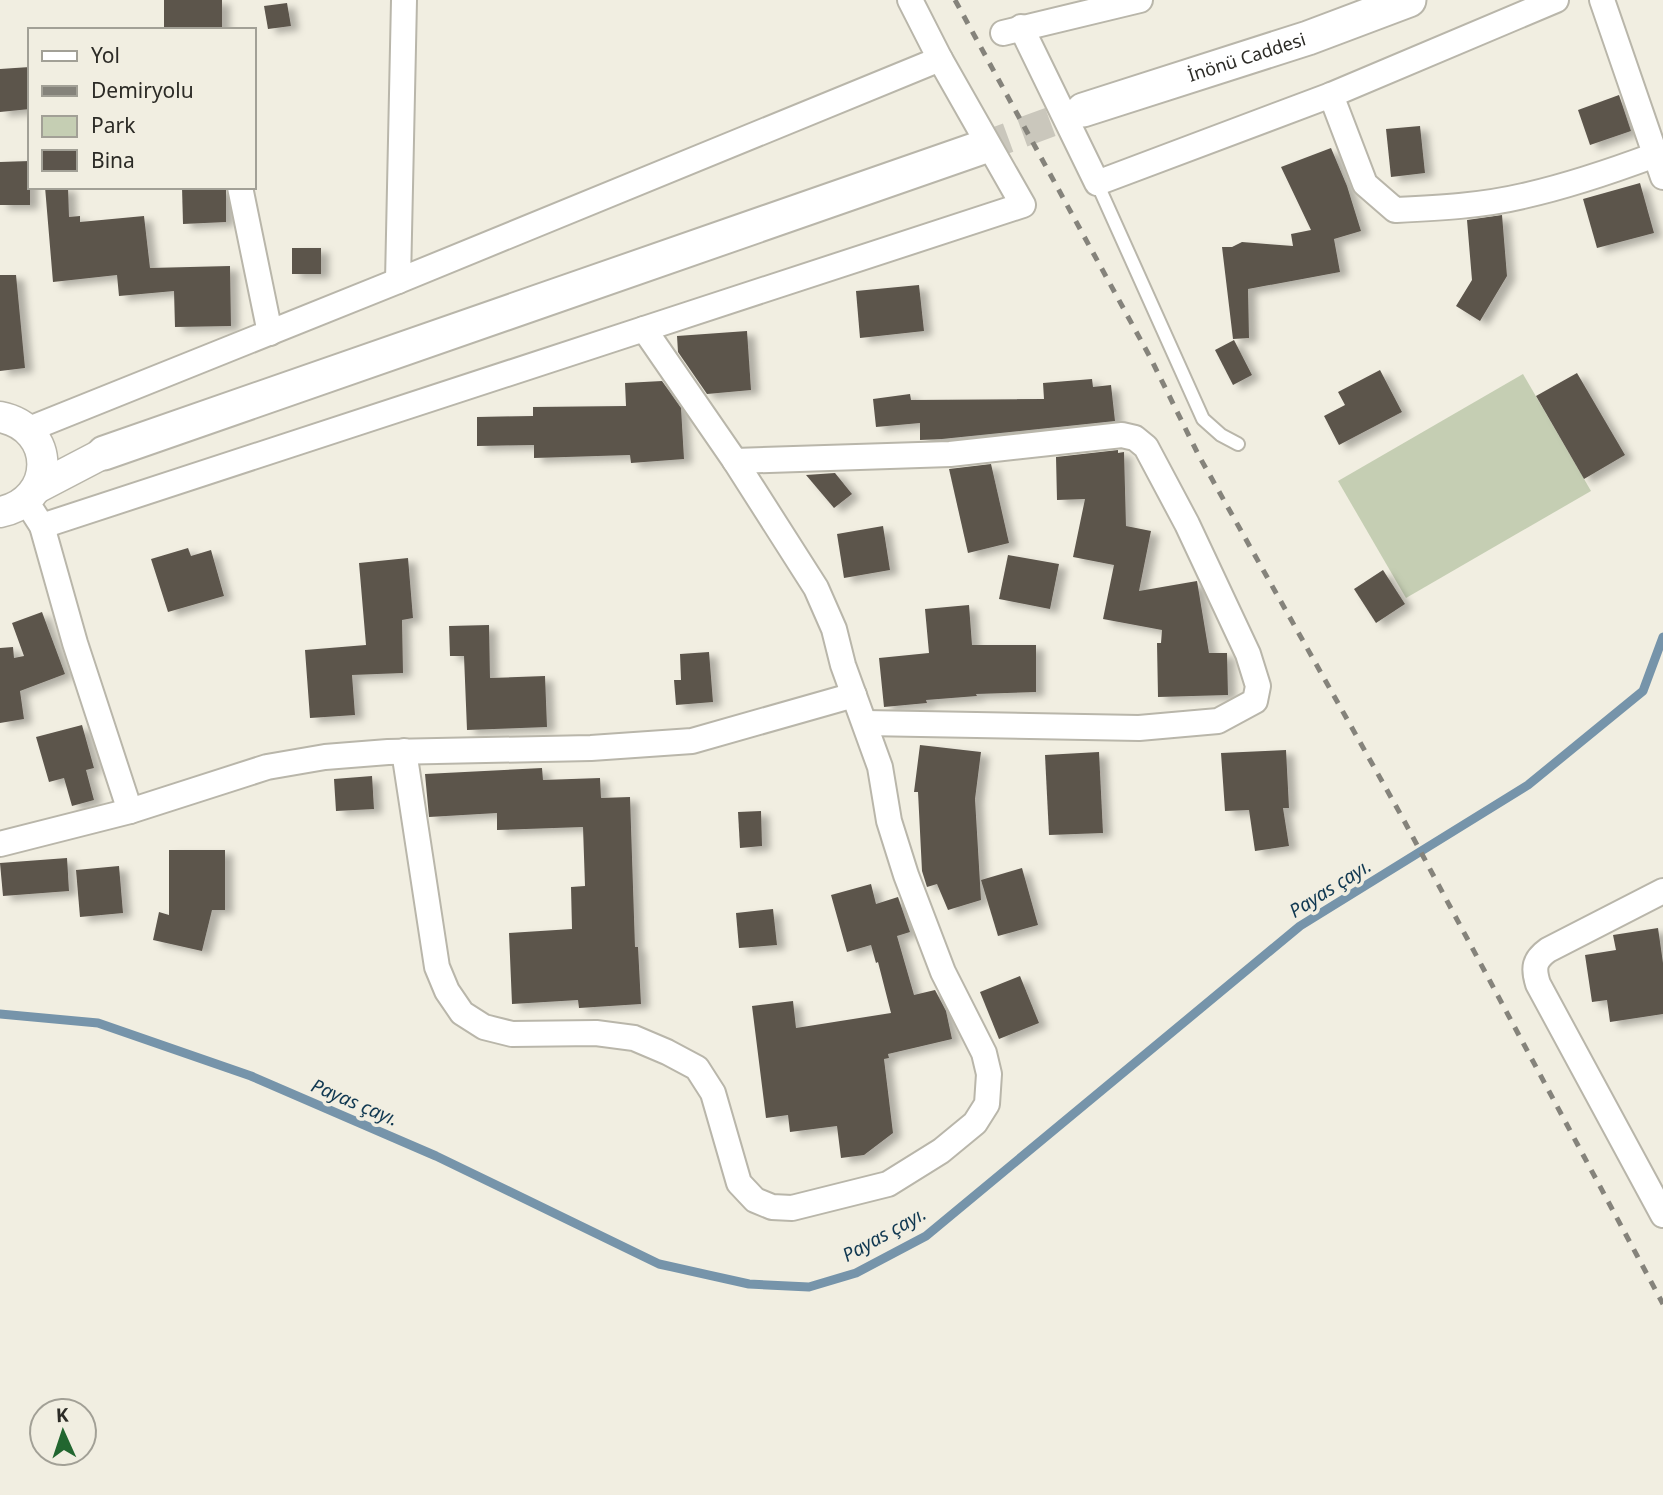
<svg xmlns="http://www.w3.org/2000/svg" width="1663" height="1495" font-family="'Noto Sans',sans-serif">
<style>
.green{fill:#c5ceb3}
.lines{fill:none;stroke-linecap:round;stroke-linejoin:round}
.stream{stroke:#7694aa;stroke-width:9}
.building{fill:#5c554c;filter:url(#shadow)}
.tertiary-tunnel{stroke:#cac7bc;stroke-width:30;stroke-dasharray:30 15;stroke-linecap:butt}
.service-casing{stroke:#b9b6aa;stroke-width:16}
.minor-casing{stroke:#b9b6aa;stroke-width:28}
.tertiary-casing{stroke:#b9b6aa;stroke-width:33}
.secondary-casing{stroke:#b9b6aa;stroke-width:37}
.service{stroke:#fff;stroke-width:12}
.minor{stroke:#fff;stroke-width:24}
.tertiary{stroke:#fff;stroke-width:30}
.secondary{stroke:#fff;stroke-width:33}
.rail{stroke:#85837b;stroke-width:5;stroke-dasharray:9 9;stroke-linecap:butt}
.labels{text-anchor:middle;stroke-width:7;stroke-linejoin:round;paint-order:stroke}
.street-label{font-size:18px;fill:#2c2b26;stroke:#f1eee1}
.water-label{font-size:19px;font-style:italic;fill:#103851;stroke:#f1eee1}
</style>
<defs>
<filter id="shadow"><feDropShadow dx="8" dy="4.5" stdDeviation="3.5" flood-color="#0004"/></filter>
</defs>
<rect width="100%" height="100%" fill="#f1eee1"/>
<path class="green" d="M1523,374L1591,491L1406,598L1338,481Z"/>
<g class="lines">
<path class="stream" d="M0,1014L98,1023L251,1076L436,1156L659,1264L749,1284L809,1287L856,1273L926,1236L1300,926L1528,785L1643,691L1663,637"/>
</g>
<g class="building">
<path d="M164,0H222V29L164,30Z"/>
<path d="M287,3L291,26L268,29L264,6Z"/>
<path d="M30,67V109L0,112V69Z"/>
<path d="M1619,95L1631,131L1590,145L1578,110Z"/>
<path d="M1420,126L1425,173L1391,177L1386,129Z"/>
<path d="M1331,148L1347,186L1361,231L1334,239L1340,272L1248,289L1249,338L1233,339L1222,247H1232L1242,242L1293,246L1291,234L1311,230L1281,167Z"/>
<path d="M30,161V205H0V162Z"/>
<path d="M1640,183L1654,233L1597,248L1583,199Z"/>
<path d="M45,187H68L69,217L80,216V222L144,216L150,268L230,266L231,326L175,327L174,291L119,296L117,275L53,282Z"/>
<path d="M182,187H226V222L183,224Z"/>
<path d="M1502,215L1507,276L1480,321L1456,306L1472,280L1467,220Z"/>
<rect x="292" y="248" width="29" height="26"/>
<path d="M0,275H16L25,368L0,371Z"/>
<path d="M919,285L924,331L860,338L856,291Z"/>
<path d="M747,331L751,390L707,394L678,352L677,336Z"/>
<path d="M1234,340L1252,375L1233,385L1215,350Z"/>
<path d="M1380,370L1402,412L1339,445L1324,416L1345,405L1338,392Z"/>
<path d="M1577,373L1625,455L1584,479L1536,396Z"/>
<path d="M1092,379L1093,387L1111,385L1115,421L942,439L920,440V423L876,427L873,399L910,394L911,400L1044,399L1043,383Z"/>
<path d="M662,381L681,408L684,459L631,463L630,455L534,458V445L477,446V417L533,416V407L626,406L625,383Z"/>
<path d="M1118,450V453L1124,452L1126,526L1151,531L1139,591L1197,581L1209,653H1227L1228,695L1158,697L1157,643H1161L1162,630L1103,619L1114,565L1073,557L1085,499L1057,500L1056,457Z"/>
<path d="M991,464L1009,543L968,553L949,469Z"/>
<path d="M835,473L852,494L834,508L806,475Z"/>
<path d="M883,526L890,570L844,578L837,534Z"/>
<path d="M188,548L191,556L211,550L224,596L168,612L151,559Z"/>
<path d="M1008,555L1059,564L1050,609L999,599Z"/>
<path d="M408,558L413,618L402,620L403,673L352,675L355,715L310,718L305,650L366,645L359,563Z"/>
<path d="M1383,570L1405,604L1376,623L1354,589Z"/>
<path d="M969,605L972,645H1036V692L976,694L977,696L926,700L927,703L884,707L879,658L929,653L925,609Z"/>
<path d="M42,612L65,674L20,691L24,719L0,723V648L13,647L14,658L24,656L12,623Z"/>
<path d="M489,625L490,678L545,676L547,727L467,730L464,656H450L449,626Z"/>
<path d="M709,652L713,702L676,705L674,680H681L680,654Z"/>
<path d="M82,725L94,768L86,770L94,800L72,806L64,778L49,782L36,737Z"/>
<path d="M920,745L981,752L975,799L981,900L948,910L937,884L927,887L922,871L918,792H914Z"/>
<path d="M1286,750L1289,808H1283L1289,846L1255,851L1249,810L1225,811L1221,753Z"/>
<path d="M1099,752L1103,833L1049,835L1045,755Z"/>
<path d="M542,768L543,780L600,778L601,798L630,797L635,947H638L641,1004L579,1008L578,1000L512,1004L509,933L572,929L571,887L585,886L583,827L497,830V813L429,817L425,774Z"/>
<path d="M372,776L374,809L336,811L334,779Z"/>
<path d="M761,811L762,846L740,848L738,812Z"/>
<path d="M169,850H225V910H212L202,951L153,940L159,912L169,915Z"/>
<path d="M67,858L69,891L3,896L0,863Z"/>
<path d="M119,866L123,913L80,917L76,870Z"/>
<path d="M1022,868L1038,925L998,936L981,880Z"/>
<path d="M871,884L876,904L898,897L910,932L897,936L914,995L935,990L946,1011L952,1039L888,1054L889,1058L884,1059L893,1133L864,1155L841,1158L837,1126L790,1132L788,1115L766,1118L752,1006L793,1001L796,1028L891,1013L878,962L876,963L871,945L847,952L831,895Z"/>
<path d="M773,909L777,945L739,948L736,913Z"/>
<path d="M1658,928L1663,963V1014L1610,1022L1607,1000L1592,1002L1585,955L1616,950L1613,935Z"/>
<path d="M1020,976L1039,1023L999,1039L980,992Z"/>
</g>
<g class="lines">
<path class="tertiary-tunnel" d="M980,148L1083,110"/>
<defs>
<path id="service" d="M1097,183L1203,419L1221,435L1238,444"/>
<g id="minor">
<path d="M1602,0L1663,177"/>
<path d="M1021,27L1097,183L1331,95L1556,0"/>
<path d="M1003,33L1140,0"/>
<path d="M1331,95L1365,184L1395,210C1437,208 1481,206 1523,196C1568,186 1612,171 1655,155"/>
<path d="M240,187L270,333"/>
<path d="M398,281L404,0"/>
<path d="M644,329L1023,205L940,59"/>
<path d="M27,430L398,281L940,59L910,0"/>
<path d="M735,461L950,454L1122,435L1135,438L1146,447L1187,524L1248,654L1258,686L1255,701L1218,721L1139,728L865,723"/>
<path d="M33,512L42,526L75,643L130,811"/>
<path d="M42,526L644,329L735,461L816,588L834,629L843,665L880,767L889,821L906,875L943,972L984,1053L989,1074L987,1104L975,1123L941,1151L888,1184L792,1208L772,1207L755,1200L739,1183L713,1093L697,1068L667,1052L634,1038L596,1033L512,1034L484,1027L462,1013L447,991L437,967L404,751"/>
<path d="M0,844L130,811L267,767L325,757L388,752L591,748L692,741L854,695"/>
<path d="M1663,891L1548,950C1534,960 1533,968 1538,984L1663,1215"/>
</g>
<g id="tertiary">
<path d="M0,417C57,428 56,501 0,512"/>
<path d="M37,488L104,453"/>
</g>
<g id="secondary">
<path id="s1" d="M1083,110L1308,38L1409,0"/>
<path d="M104,453L980,148"/>
</g>
</defs>
<use href="#service" class="service-casing"/>
<use href="#minor" class="minor-casing"/>
<use href="#tertiary" class="tertiary-casing"/>
<use href="#secondary" class="secondary-casing"/>
<use href="#service" class="service"/>
<use href="#minor" class="minor"/>
<use href="#tertiary" class="tertiary"/>
<use href="#secondary" class="secondary"/>
<path class="rail" d="M955,0L1150,357L1199,456L1401,815L1663,1304"/>
</g>
<g class="labels">
<g class="street-label">
<text dy="6" stroke="none"><textPath href="#s1" startOffset="172">İnönü Caddesi</textPath></text>
</g>
<g class="water-label">
<text transform="translate(1330 888) rotate(-32)" y="7">Payas çayı.</text>
<text transform="translate(355 1102) rotate(23)" y="7">Payas çayı.</text>
<text transform="translate(884 1234) rotate(-29)" y="7">Payas çayı.</text>
</g>
</g>
<rect x="28" y="28" width="228" height="161" fill="#f1eee1" stroke="#a2a096" stroke-width="2"/>
<rect x="42" y="51" width="35" height="10" fill="#ffffff" stroke="#a2a096" stroke-width="2"/>
<text x="91" y="63" font-size="21" fill="#2c2b26">Yol</text>
<rect x="42" y="86" width="35" height="10" fill="#85837b" stroke="#a2a096" stroke-width="2"/>
<text x="91" y="98" font-size="21" fill="#2c2b26">Demiryolu</text>
<rect x="42" y="116" width="35" height="21" fill="#c5ceb3" stroke="#a2a096" stroke-width="2"/>
<text x="91" y="133" font-size="21" fill="#2c2b26">Park</text>
<rect x="42" y="150" width="35" height="21" fill="#5c554c" stroke="#a2a096" stroke-width="2"/>
<text x="91" y="168" font-size="21" fill="#2c2b26">Bina</text>
<g transform="translate(63 1432) rotate(357)"><circle r="33" fill="#f1eee1" stroke="#a2a096" stroke-width="2"/>
<path d="M0-5L12 26L0 18L-12 26Z" fill="#226630"/>
<text y="-10" font-size="19" font-weight="bold" text-anchor="middle" fill="#2c2b26">K</text>
</g>
</svg>
